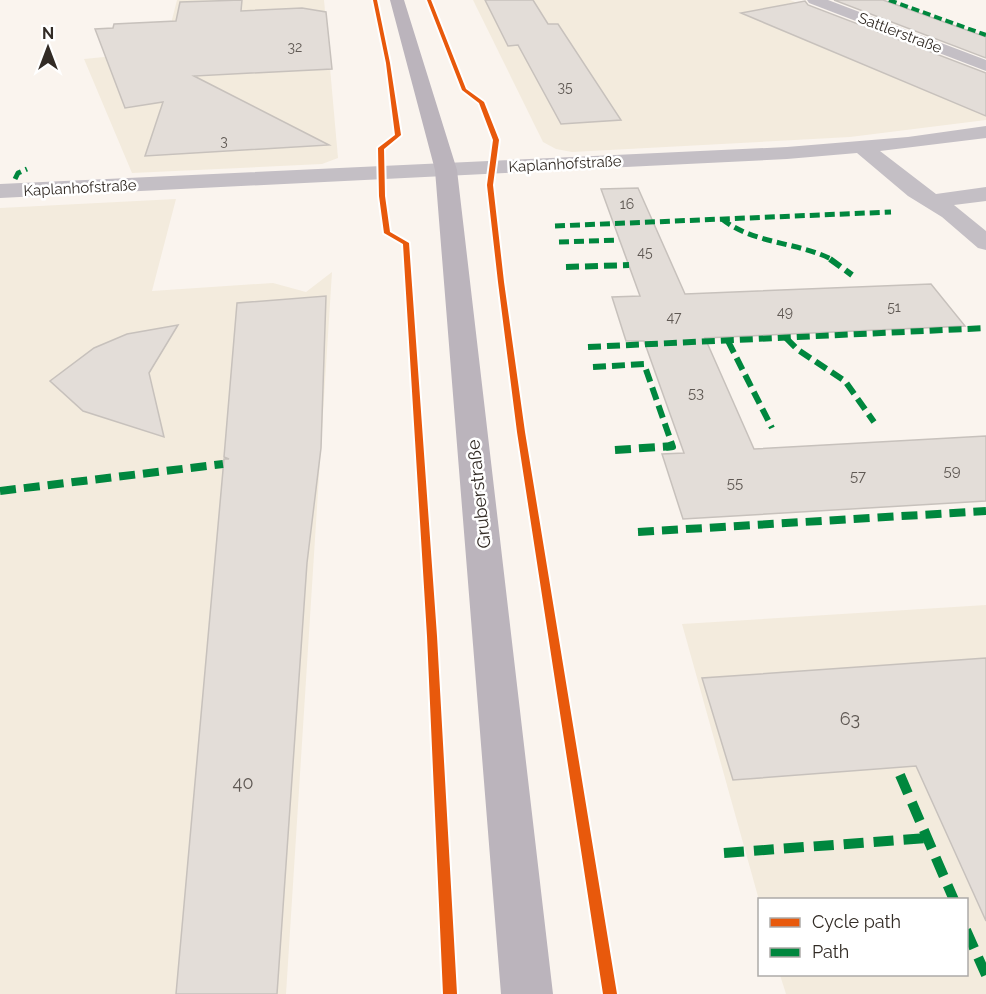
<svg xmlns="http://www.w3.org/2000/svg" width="986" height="994" font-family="Raleway,sans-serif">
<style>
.commercial{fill:#f3ebdd}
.building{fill:#e3ddd8;stroke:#c7c1bc;stroke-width:1.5}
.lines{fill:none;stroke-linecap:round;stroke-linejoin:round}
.street{fill:#c4bfc5;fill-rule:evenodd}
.secondary{fill:#bbb4bc;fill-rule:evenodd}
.quiet-far4{stroke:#00873e;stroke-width:4;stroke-dasharray:8 4;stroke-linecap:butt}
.quiet-far3{stroke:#00873e;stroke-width:5;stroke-dasharray:10 5;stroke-linecap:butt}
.quiet-far2{stroke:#00873e;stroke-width:6;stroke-dasharray:13 6;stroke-linecap:butt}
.quiet-far1{stroke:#00873e;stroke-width:8;stroke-dasharray:16 8;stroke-linecap:butt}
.quiet{stroke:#00873e;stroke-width:10;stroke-dasharray:20 10;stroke-linecap:butt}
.cycleway-casing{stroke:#fff;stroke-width:4}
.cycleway{fill:#e8590c;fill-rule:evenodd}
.labels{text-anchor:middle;stroke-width:5;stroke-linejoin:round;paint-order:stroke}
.far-number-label{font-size:14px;fill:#5f5853}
.far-street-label{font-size:15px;fill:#322b25;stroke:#fff}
.number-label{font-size:15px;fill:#5f5853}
.street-label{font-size:18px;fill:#322b25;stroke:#fff}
.near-number-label{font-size:18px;fill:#5f5853}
</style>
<rect width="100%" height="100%" fill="#faf4ee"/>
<g class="commercial">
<path d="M177,0H324L338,158L322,164L132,173L84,59L164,51Z"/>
<path d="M473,0H790L986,75V120L850,137L572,152L556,149L543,142Z"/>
<path d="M176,199L152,291L273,283L306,292L332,272L286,994H0V208Z"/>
<path d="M986,605V994H786L780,975L966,974V900H759L682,624Z"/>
</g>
<g class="building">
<path d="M242,0L241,11L302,8L326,12L332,69L194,76L329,145L145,156L163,102L125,108L95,29L113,28L114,24L176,21L180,2Z"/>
<path d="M485,0H533L548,24H558L621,120L561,124L518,45L508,46Z"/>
<path d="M834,0H883L986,37V58Z"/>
<path d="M805,1L808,5L986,73V116L741,13Z"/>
<path d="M638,188L685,294L931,284L965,326L705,338L754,449L986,436V501L683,519L662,454L684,453L644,341H626L612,297L640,296L601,189Z"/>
<path d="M326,296L321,448L307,563L277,994H176L224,459H229L224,457L237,303Z"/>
<path d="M178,325L149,373L164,437L83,411L50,381L94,348L127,334Z"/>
<path d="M986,658V921L916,766L733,780L702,678Z"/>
</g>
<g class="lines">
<g class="street">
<path d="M807,0H828L986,60V71L809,3Z"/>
<path d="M986,126V138L880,151L936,194L986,187V201L954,205L986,231V250L978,248L942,217L908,196L857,153L787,159L0,198V184L787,147L908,137Z"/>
</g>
<path class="secondary" d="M390,0H404L457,170L553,994H501L435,170Z"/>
<path class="quiet-far4" d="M889,0L986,35"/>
<g class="quiet-far3">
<path d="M15,179L18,173L27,169"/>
<path d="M722,219C753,244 799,242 833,260"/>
<path d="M555,226L891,212"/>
<path d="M559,242L619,240"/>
</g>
<g class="quiet-far2">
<path d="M830,259L852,275"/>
<path d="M566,267L629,265"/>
<path d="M786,338L798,350L845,381L874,422"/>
<path d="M728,341L772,428"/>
<path d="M588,347L986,328"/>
<path d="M593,367L644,364L673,447L663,448"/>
</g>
<g class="quiet-far1">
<path d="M615,450L673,446"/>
<path d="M0,491L223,464"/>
<path d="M638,532L986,511"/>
</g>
<g class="quiet">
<path d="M900,775L954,900"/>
<path d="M724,853L927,838"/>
<path d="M966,930L986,975"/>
</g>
<defs>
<g id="cycleway">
<path d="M373,0H377L390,63L401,135L384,149L385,196L390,232L409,243L437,636L457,994H443L427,636L403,244L384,233L379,196L378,148L395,135L386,63Z"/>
<path d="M427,0H431L466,89L484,102L499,140L493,185L504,282L525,432L617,994H603L517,432L498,282L487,185L493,140L479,103L462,90Z"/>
</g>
</defs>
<use href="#cycleway" class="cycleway-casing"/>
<use href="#cycleway" class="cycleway"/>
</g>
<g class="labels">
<g class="far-number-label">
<text x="295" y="52">32</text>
<text x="565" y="92">35</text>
<text x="224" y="146">3</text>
<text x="627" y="209">16</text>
<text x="645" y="257">45</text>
<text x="894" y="312">51</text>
<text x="785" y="317">49</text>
<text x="674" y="322">47</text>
</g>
<g class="far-street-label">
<text transform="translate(900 33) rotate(21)" y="5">Sattlerstraße</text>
<text transform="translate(565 164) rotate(-3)" y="5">Kaplanhofstraße</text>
<text transform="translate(80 188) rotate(-3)" y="5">Kaplanhofstraße</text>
</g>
<g class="number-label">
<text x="696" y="398">53</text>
<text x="952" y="476">59</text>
<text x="858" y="481">57</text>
<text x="735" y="488">55</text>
</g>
<g class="street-label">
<text transform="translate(479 494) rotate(-96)" y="6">Gruberstraße</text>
</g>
<g class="near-number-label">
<text x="850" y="725">63</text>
<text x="243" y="789">40</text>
</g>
</g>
<rect x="758" y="898" width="210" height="78" fill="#ffffff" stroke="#adaaa8" stroke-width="1.5"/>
<rect x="770" y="918" width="30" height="9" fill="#e8590c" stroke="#adaaa8" stroke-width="1.5"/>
<text x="812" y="928" font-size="18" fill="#322b25">Cycle path</text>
<rect x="770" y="948" width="30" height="9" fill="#00873e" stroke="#adaaa8" stroke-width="1.5"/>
<text x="812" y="958" font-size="18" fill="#322b25">Path</text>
<g transform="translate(48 48)" stroke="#ffffff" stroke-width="4.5" paint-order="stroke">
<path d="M0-4.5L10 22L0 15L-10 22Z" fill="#322b25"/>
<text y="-9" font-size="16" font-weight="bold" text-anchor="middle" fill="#322b25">N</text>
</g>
</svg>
